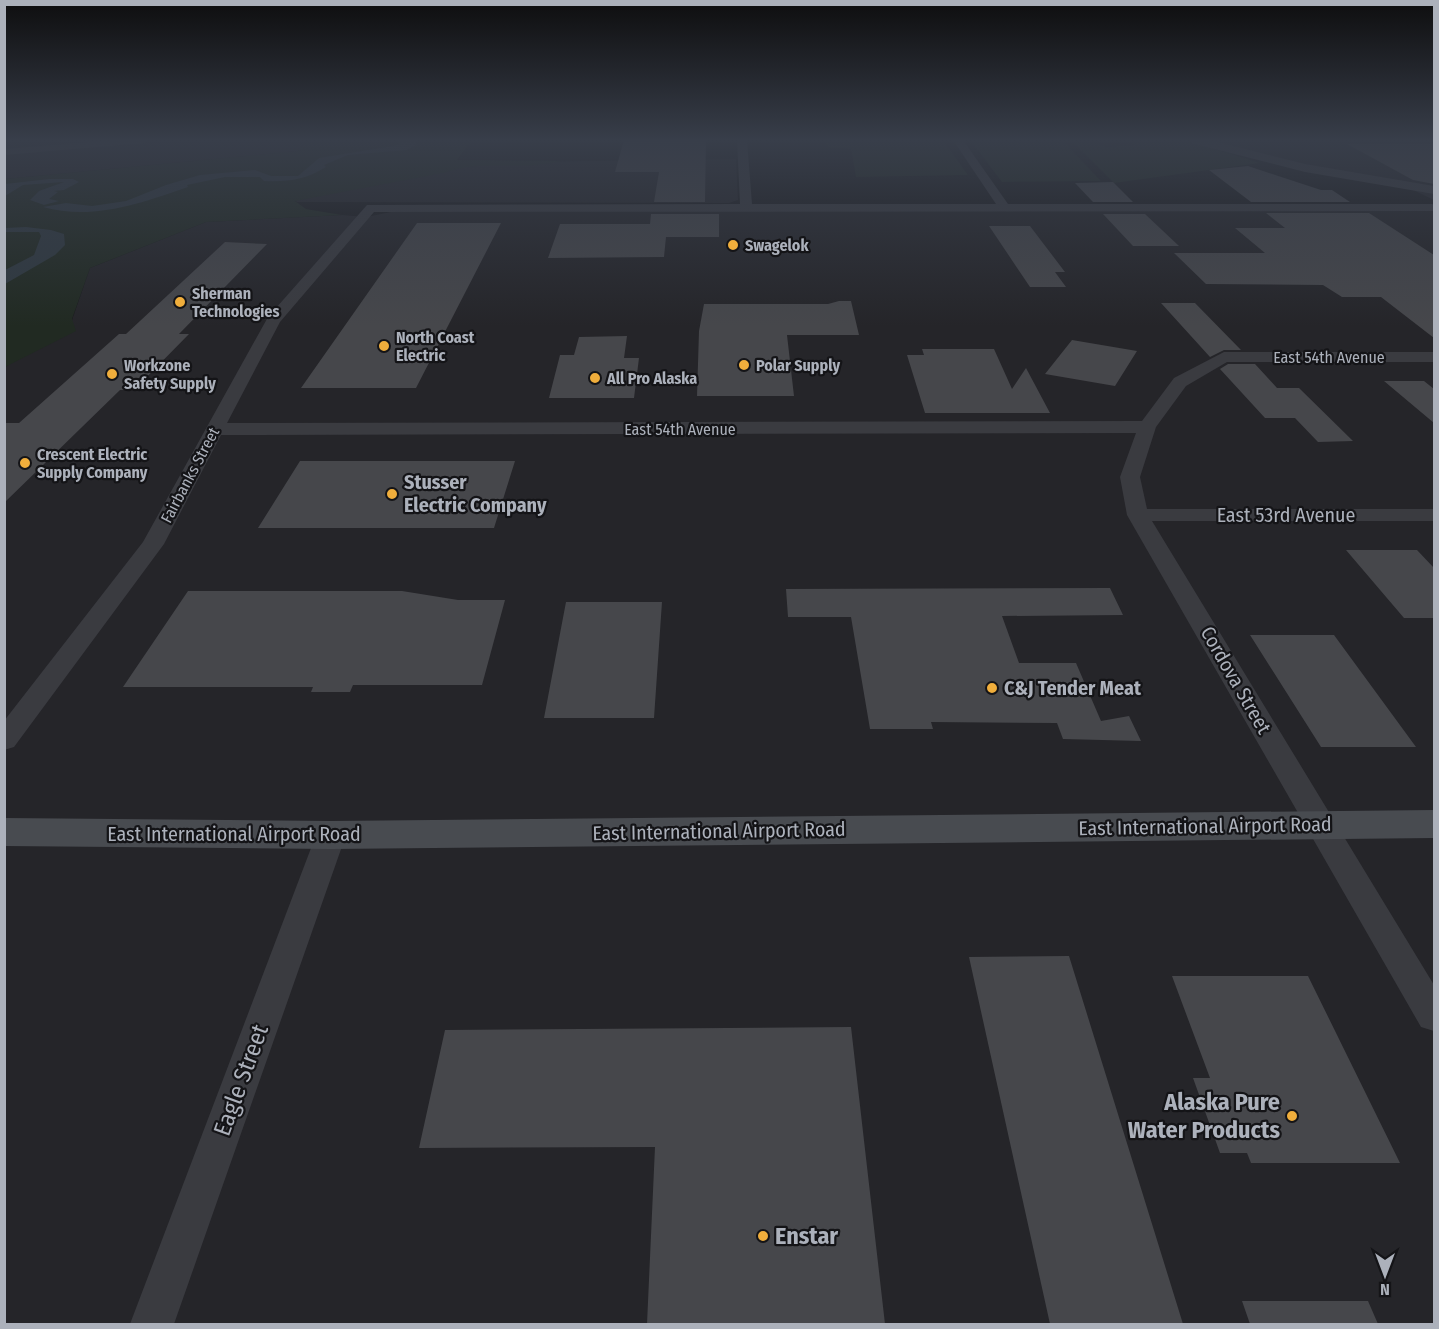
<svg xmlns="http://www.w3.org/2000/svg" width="1439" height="1329" font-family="'Fira Sans Condensed',sans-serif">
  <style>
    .built { fill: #252529 }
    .green { fill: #212a22 }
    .water { fill: #2f3940 }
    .building { fill: #46474b }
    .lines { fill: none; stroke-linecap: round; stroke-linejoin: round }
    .minor { fill: #3a3b40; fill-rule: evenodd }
    .tertiary { fill: #3a3b40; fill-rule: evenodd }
    .secondary { fill: #484b50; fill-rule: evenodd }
    .poi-dot { fill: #f0ae3c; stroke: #141417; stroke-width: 2 }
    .labels { text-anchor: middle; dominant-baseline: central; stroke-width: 4.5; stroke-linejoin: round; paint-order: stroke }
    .far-poi-label { font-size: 16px; font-weight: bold; fill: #acb1bb; stroke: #141417; text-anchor: start }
    .far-street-label { font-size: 16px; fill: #acb1bb; stroke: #141417 }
    .poi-label { font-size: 20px; font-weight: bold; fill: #acb1bb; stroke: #141417; text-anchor: start }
    .street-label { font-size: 20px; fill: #acb1bb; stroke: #141417 }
    .near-street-label { font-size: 24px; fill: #acb1bb; stroke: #141417 }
    .near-poi-label { font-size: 24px; font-weight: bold; fill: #acb1bb; stroke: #141417; text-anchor: end }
  </style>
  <rect width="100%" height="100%" fill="#19191b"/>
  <path class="built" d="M5,140H307L298,151L5,179Z
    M1208,140H1434V200L1392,180L1308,166Z
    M736,159L738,200L729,203L297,202L293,199L455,163Z
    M396,211H1434V1324H5V367L72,320L90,268L206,222L342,215L366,217Z"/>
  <path class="green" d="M307,140H471L457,160L561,161C522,171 481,159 443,173L295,201L306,209L342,215L206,222L90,268L72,319L76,331L5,367V179L298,151Z
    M824,140H943L968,175L856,177L851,149L829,147Z
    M970,140H1062L1101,181L1002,182Z
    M1071,140L1113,141L1094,142L1107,147L1136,145L1123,140H1186L1260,163L1114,183Z"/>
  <path class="water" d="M396,140H416V145L407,150L348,155L324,165L326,167C305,180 288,182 264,181L260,177H225L187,185L188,187C142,203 92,221 43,207L66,203L92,206L126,201L166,185L200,175L255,170L271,176H298L319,158L393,146L400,144Z
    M49,179H73L79,182L64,190L54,191L58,192L49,199L59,201L44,205L30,200L39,191L64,182L23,185L5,196V184Z
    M26,227L51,230L64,234L65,245L55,255L5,284V270L34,255L41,236L39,232H5V228Z"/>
  <path class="building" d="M624,140H706L705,202H654L659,172H615Z
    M1347,144H1434V184L1413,180Z
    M1248,166L1321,190H1332L1350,202H1251L1209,170Z
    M1113,182L1133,202H1093L1075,183Z
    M1266,213H1369L1434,255V338L1381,297H1342L1323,285L1206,284L1174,253H1265L1235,228H1285Z
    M651,214H719V237H666L664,257L548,258L560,224H650Z
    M1103,214H1145L1179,246H1133Z
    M417,223H501L416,388H301Z
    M989,226H1030L1065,272H1055L1066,287H1030Z
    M225,242L267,244L179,334H189L134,390H120L4,503V423H19L119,334H126Z
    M839,301H851L859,335H787L794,396H697L699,331L704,304H828Z
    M1161,303H1195L1241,350H1224L1210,357Z
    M627,336L624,358H639L634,398H549L560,355H574L579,337Z
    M1072,340L1137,351L1115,386L1045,374Z
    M922,349H994L1012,389L1026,368L1050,413H925L907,355H924Z
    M1228,364H1255L1277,388H1299L1353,441L1318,442L1295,418H1265L1220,369Z
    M1384,381H1424L1434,389V423Z
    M300,461H515L494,528H258Z
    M1346,550H1417L1434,568V618H1404Z
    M1110,588L1123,615L1002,616L1019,663H1076L1101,721L1129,716L1141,741L1063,739L1057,723L931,722L933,729H870L851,617H788L786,589Z
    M188,591H402L458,600H505L482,685H353L350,692H311L313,687H123Z
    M566,602H662L654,718H544Z
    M1250,635H1334L1416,747H1321Z
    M1069,956L1183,1324H1050L969,957Z
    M1172,976H1308L1400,1163H1251L1247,1153H1220L1193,1078H1210Z
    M851,1027L885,1324H647L655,1147L419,1148L445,1030Z
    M1242,1301H1368L1378,1324H1250Z"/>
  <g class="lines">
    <path class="minor" d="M114,140H149L144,143L4,155V149Z
      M737,140H747L752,204H996L953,140H963L1008,204H1432L1434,205V211L374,212L280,322L227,423L1142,421L1174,378L1224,352H1434V362H1227L1186,386L1156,427L1140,477L1147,509H1434V521H1152L1434,985V1031L1421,1027L1127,515L1120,477L1136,433L221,435L164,544L14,747L4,750V721L143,542L268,317L367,205L740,204Z
      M331,824L342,827L346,835L174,1324H130L316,835L320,827Z"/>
    <path class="tertiary" d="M1190,140H1210L1305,164L1434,186V194L1305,172L1191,143Z"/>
    <path class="secondary" d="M1434,810V838L331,849L4,846V818L331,821Z"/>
  </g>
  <linearGradient id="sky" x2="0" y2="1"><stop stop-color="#0e0e0f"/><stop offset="0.43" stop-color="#383e4a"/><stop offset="1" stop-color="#383e4a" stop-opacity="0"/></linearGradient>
  <rect width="1439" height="326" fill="url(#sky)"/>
  <g class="poi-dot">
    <circle cx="733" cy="245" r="6"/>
    <circle cx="180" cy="302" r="6"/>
    <circle cx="384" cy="346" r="6"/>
    <circle cx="744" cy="365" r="6"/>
    <circle cx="112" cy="374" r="6"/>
    <circle cx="595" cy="378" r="6"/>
    <circle cx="25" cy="463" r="6"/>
    <circle cx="392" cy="494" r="6"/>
    <circle cx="992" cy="688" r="6"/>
    <circle cx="1292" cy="1116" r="6"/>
    <circle cx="763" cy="1236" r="6"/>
  </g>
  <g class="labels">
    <g class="far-poi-label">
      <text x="745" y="245">Swagelok</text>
      <text x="192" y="293">Sherman<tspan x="192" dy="18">Technologies</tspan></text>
      <text x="396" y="337">North Coast<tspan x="396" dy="18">Electric</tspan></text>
      <text x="124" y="365">Workzone<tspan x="124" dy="18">Safety Supply</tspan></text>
      <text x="756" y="365">Polar Supply</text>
      <text x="607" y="378">All Pro Alaska</text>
      <text x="37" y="454">Crescent Electric<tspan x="37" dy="18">Supply Company</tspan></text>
    </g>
    <g class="far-street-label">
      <text x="1329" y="357">East 54th Avenue</text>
      <text x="680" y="429">East 54th Avenue</text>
      <text transform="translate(190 475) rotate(-62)">Fairbanks Street</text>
    </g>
    <g class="poi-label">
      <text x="404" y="482">Stusser<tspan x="404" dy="23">Electric Company</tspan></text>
      <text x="1004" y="688">C&amp;J Tender Meat</text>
    </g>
    <g class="street-label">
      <text x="1286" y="515">East 53rd Avenue</text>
      <text transform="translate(1236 680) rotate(60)">Cordova Street</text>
      <text transform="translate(1205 826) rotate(-1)">East International Airport Road</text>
      <text transform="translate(719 831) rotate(-1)">East International Airport Road</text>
      <text x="234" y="834">East International Airport Road</text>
    </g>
    <g class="near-street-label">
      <text transform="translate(241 1080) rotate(-70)">Eagle Street</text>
    </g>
    <g class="near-poi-label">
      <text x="1280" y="1102">Alaska Pure<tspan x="1280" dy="28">Water Products</tspan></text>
      <text x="775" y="1236" text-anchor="start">Enstar</text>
    </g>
  </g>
  <rect width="1439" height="1329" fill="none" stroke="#acb1bb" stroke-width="12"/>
  <g transform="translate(1385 1275) rotate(180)" stroke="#141417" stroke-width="4.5" paint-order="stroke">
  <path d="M0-4.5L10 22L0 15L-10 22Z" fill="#acb1bb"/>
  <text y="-9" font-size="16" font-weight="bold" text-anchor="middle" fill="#acb1bb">N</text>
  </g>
</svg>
